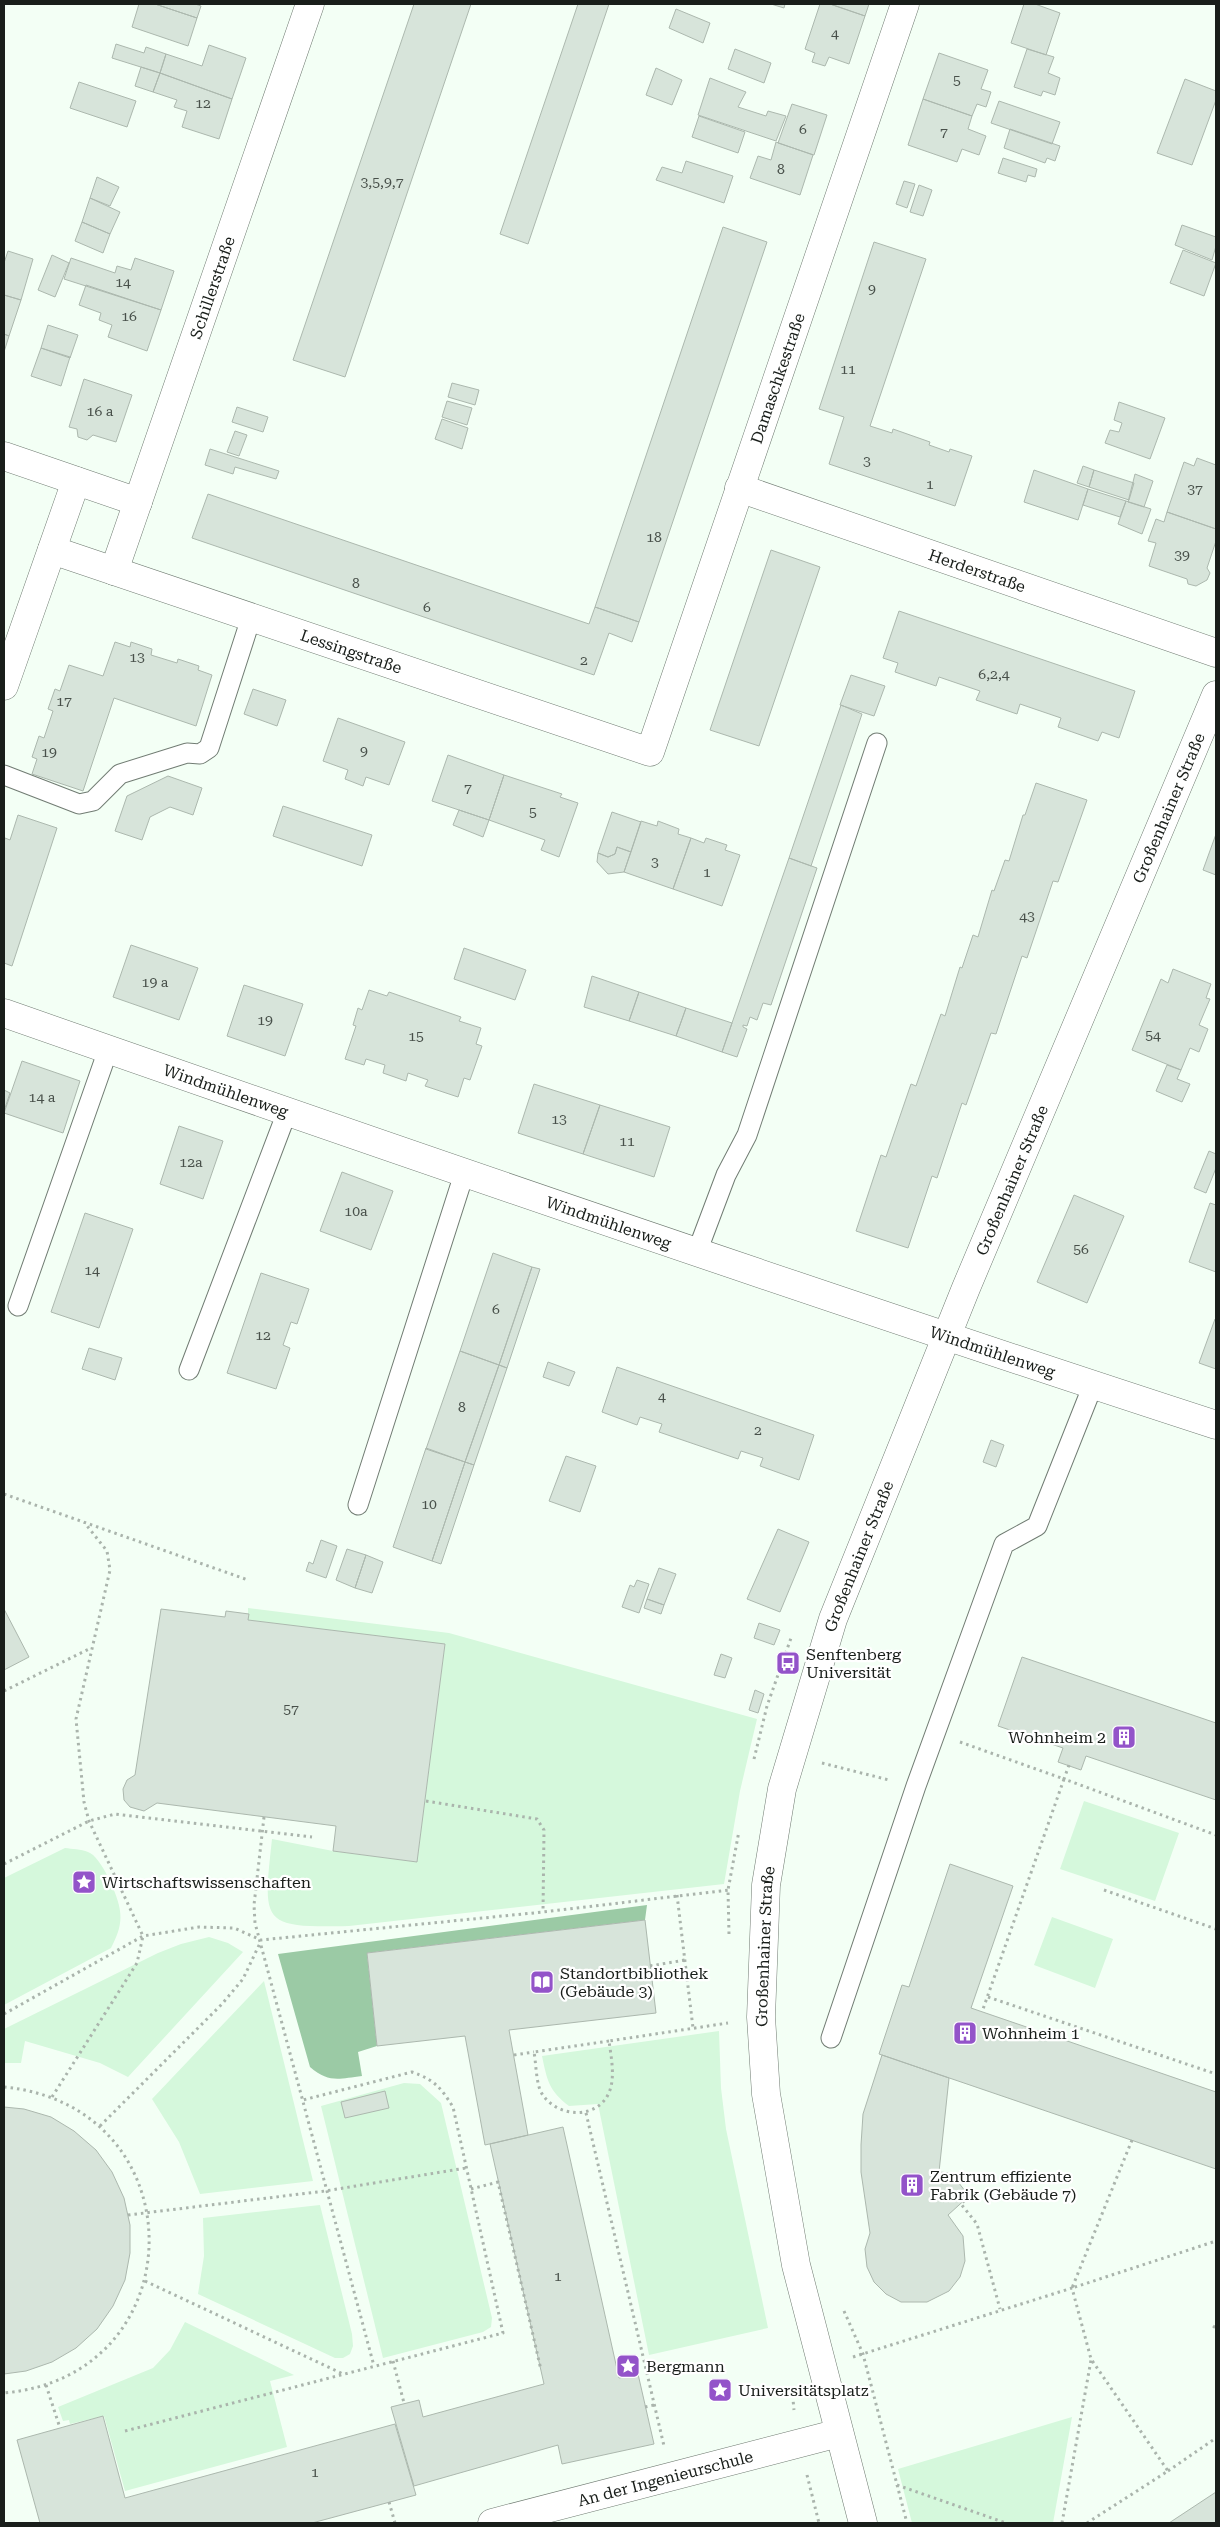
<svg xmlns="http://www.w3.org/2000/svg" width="1220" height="2527" font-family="'Roboto Serif',serif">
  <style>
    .green { fill: #d5f8dc }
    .forest { fill: #9bcaa5 }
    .building { fill: #d7e4da; stroke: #acb8ae }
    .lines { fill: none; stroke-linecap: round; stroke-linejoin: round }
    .service-casing { stroke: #717c73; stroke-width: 21 }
    .minor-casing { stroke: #717c73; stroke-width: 29 }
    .secondary-casing { stroke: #717c73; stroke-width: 29 }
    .path { stroke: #aab4ac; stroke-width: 3; stroke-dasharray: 2.5 4; stroke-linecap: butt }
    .service { stroke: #fff; stroke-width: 19 }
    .minor { stroke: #fff; stroke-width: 28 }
    .secondary { stroke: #fff; stroke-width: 28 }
    .labels { text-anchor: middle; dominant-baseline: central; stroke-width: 4.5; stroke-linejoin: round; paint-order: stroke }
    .number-label { font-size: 14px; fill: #48504a }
    .street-label { font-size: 16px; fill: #191e1a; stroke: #fff }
    .poi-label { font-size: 16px; fill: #191e1a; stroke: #fff; text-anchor: start }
  </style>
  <rect width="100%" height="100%" fill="#f3fff5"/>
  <path class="green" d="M248,1608L449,1633L757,1719L740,1791L724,1884L349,1926C260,1928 263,1923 272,1839L333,1851L417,1862L445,1645L248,1620Z
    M1084,1801L1179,1833L1155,1901L1060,1869Z
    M65,1848C72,1849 81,1849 88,1852C101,1856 119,1897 120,1911C122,1925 117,1936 111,1948L4,2005V1878Z
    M1052,1917L1113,1939L1095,1988L1034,1965Z
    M209,1937L228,1943L243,1952L128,2077L100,2063L25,2041L21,2063H4V2029L158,1953L181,1944Z
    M264,1981L313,2181L200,2194L179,2142L152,2099Z
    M719,2031L721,2088L726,2129L768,2328L649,2355L598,2104L569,2106C549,2091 547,2080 542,2056Z
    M404,2083L420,2084L441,2103L492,2318L491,2327L483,2332L383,2358L321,2106Z
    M320,2205L352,2334L353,2346L350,2354L343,2358H335L198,2294L204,2256L203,2218Z
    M185,2322L294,2375L270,2381L287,2447L125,2491L104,2416L70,2424L69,2420L63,2421L58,2407L153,2368L170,2350Z
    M1072,2417L1053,2523H912L898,2469Z"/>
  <path class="forest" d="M647,1905L645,1920L367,1953L377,2046L358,2052L362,2076C338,2079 329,2083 310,2067L278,1954Z"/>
  <path class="building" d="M139,4H155L197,18L188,46L132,27Z
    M155,4H195L201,6L197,18Z
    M414,4H471L345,377L293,360Z
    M578,4H609L528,244L500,234Z
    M771,4H785L784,8Z
    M820,4H830L865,16L849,64L829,57L825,66L812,62L815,53L805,49Z
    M830,4H869L865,16Z
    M1024,4H1035L1060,13L1046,55L1011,43Z
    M676,9L710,23L703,43L669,28Z
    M116,44L144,53L146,47L166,54L160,73L112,58Z
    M209,45L246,58L232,99L160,73L166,54L202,66Z
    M735,49L771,63L764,83L728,69Z
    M1027,49L1054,57L1048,73L1060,78L1055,95L1043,91L1041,96L1014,87Z
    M939,53L988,70L981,89L991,92L986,107L977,104L972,116L923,99Z
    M141,67L160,73L153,92L135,86Z
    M656,68L682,80L672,105L646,95Z
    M160,73L232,99L219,139L182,127L187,111L174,107L177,100L153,92Z
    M710,78L746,92L738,107L766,116L768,111L786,116L776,141L698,115Z
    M1185,79L1216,91V100L1192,165L1157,153Z
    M79,82L136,101L127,127L70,108Z
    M923,99L972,116L968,129L986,136L979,155L962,149L957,162L908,145Z
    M999,101L1060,122L1052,144L991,123Z
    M792,104L827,115L814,155L778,143Z
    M699,116L745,132L738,153L692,137Z
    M1010,129L1060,146L1055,161L1047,158L1045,163L1004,148Z
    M776,142L813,155L800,195L750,178L758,156L771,160Z
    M1003,158L1037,169L1035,177L1028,175L1026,182L998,173Z
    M686,161L733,176L724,203L656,180L662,167L682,173Z
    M97,177L119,187L110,206L90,198Z
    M904,181L915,184L907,208L896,204Z
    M919,185L932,190L923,216L910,212Z
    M90,198L120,212L110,234L82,222Z
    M82,222L110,234L103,253L75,241Z
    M1182,225L1216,237V246L1212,260L1175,245Z
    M723,227L767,242L639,622L595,607Z
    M874,242L926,259L870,426L892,433L893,429L930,442L929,445L949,452L950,449L972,456L955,506L829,464L844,417L819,409Z
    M1183,250L1216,263L1204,296L1170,283Z
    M8,251L33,259L21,300L4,295V263Z
    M52,255L69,263L55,297L38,290Z
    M71,258L115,273L117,266L131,270L135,258L174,271L161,310L64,279Z
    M86,285L161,310L147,351L108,337L112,325L99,320L101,313L79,305Z
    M4,295L21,300L9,336L4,334Z
    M48,325L78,335L70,358L41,348Z
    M4,334L9,336L4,352Z
    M41,348L70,357L61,386L31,376Z
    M84,379L132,395L116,442L93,435L87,440L78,437L77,429L69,427Z
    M452,383L479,390L475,405L448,397Z
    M447,401L472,408L467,425L442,417Z
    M1119,402L1165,418L1150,459L1105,443L1110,430L1119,432L1122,423L1114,420Z
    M237,407L268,417L263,432L232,422Z
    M442,419L468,428L462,449L435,439Z
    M235,431L247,435L239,456L227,452Z
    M210,449L279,471L276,479L235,467L233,474L205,465Z
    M1197,458L1216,465V529L1167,512L1184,462L1194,466Z
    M1083,466L1094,470L1089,487L1077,483Z
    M1034,470L1088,489L1078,520L1024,502Z
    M1094,470L1134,483L1129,500L1089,487Z
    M1135,474L1153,481L1144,507L1128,502Z
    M1088,489L1126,501L1120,517L1083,505Z
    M208,494L589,624L595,607L639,622L632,642L609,633L594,675L192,538Z
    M1126,501L1151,509L1142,534L1118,524Z
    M1167,512L1216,529V541L1207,568L1210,573L1207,580L1196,586L1188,584L1187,579L1149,566L1156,543L1148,541L1156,519L1164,522Z
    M771,550L820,567L759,746L710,730Z
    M899,611L1135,691L1119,738L1102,732L1098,741L1058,727L1061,718L1020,704L1017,714L976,700L980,691L939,677L936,686L895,672L898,663L883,658Z
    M115,642L130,647L131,642L152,649L151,655L177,663L178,659L199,666L198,670L212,675L196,726L114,698L83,791L32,774L37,759L32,757L39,736L44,738L53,711L48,709L55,689L60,691L69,665L103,676Z
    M851,675L885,686L874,716L840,705Z
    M253,689L286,700L277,726L244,714Z
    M841,705L862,714L811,866L789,858Z
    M338,718L405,742L389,785L366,777L363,786L345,779L348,770L323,761Z
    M448,755L504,775L489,820L432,801Z
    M504,775L562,794L560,797L578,803L559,857L541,850L545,840L489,820Z
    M168,776L202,788L193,815L170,807L150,817L142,840L115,831L127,796Z
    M1036,783L1087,800L1058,882L1053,881L1027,958L1022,956L996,1034L991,1033L966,1105L962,1103L937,1178L932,1176L908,1248L856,1231L881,1155L886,1157L911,1084L916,1086L941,1014L945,1016L960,967L962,968L973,935L978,937L992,890L994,891L1005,860L1009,861L1023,815H1025Z
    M283,806L372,835L362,866L273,836Z
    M459,810L489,820L483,837L453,825Z
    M612,812L641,822L631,852L617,847L615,854L608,857L598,853Z
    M18,815L57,828L12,966L4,963V843L5,838L10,840Z
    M641,821L657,826L658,821L679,829L678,834L691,838L673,889L624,872Z
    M1216,834V875L1203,870Z
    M691,838L704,843L706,838L727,845L725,850L740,855L722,906L673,889Z
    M617,847L631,852L624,872L608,874L597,862L598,853L608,857L615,854Z
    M789,858L817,868L771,1005L763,1003L757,1020L750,1017L747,1026L743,1025V1027L747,1029L737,1057L722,1052Z
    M131,945L198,968L179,1020L113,997Z
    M464,948L526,970L515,1000L454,979Z
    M1173,969L1211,984L1206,998L1210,999L1199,1025L1208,1029L1199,1052L1190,1048L1181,1070L1132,1050L1161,979L1168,983Z
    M592,976L639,992L629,1021L584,1007Z
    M244,985L303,1004L285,1056L227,1036Z
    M369,990L387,996L389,992L461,1017L459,1021L481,1028L476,1044L482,1046L470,1080L464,1078L458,1097L425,1086L428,1080L408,1073L406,1081L383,1073L385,1065L366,1059L364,1065L345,1059L356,1026L353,1025L358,1008L362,1010Z
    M639,992L686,1008L676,1036L629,1021Z
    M686,1008L732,1023L722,1052L676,1036Z
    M22,1061L80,1081L63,1133L4,1113Z
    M1167,1065L1181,1070L1177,1079L1190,1084L1182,1102L1156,1091Z
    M534,1084L600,1105L583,1154L518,1133Z
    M4,1090L10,1093L4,1111Z
    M600,1105L670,1127L654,1177L583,1154Z
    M179,1126L223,1141L203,1199L160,1184Z
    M1209,1151L1216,1154V1168L1206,1193L1194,1188Z
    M342,1172L393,1191L371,1250L320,1231Z
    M1074,1195L1124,1216L1087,1303L1037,1282Z
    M1210,1203L1216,1205V1272L1189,1262Z
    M85,1213L133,1229L99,1328L51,1312Z
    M493,1253L532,1267L499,1365L460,1351Z
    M532,1267L540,1269L507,1368L499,1365Z
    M261,1273L309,1289L297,1324L291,1322L283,1345L290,1348L276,1389L227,1373Z
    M1215,1319H1216V1369L1199,1363Z
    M89,1348L122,1358L115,1380L82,1369Z
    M460,1351L499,1365L465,1462L426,1449Z
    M548,1362L575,1372L569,1386L543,1377Z
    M499,1365L507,1368L474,1465L465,1462Z
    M617,1367L814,1435L799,1480L760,1466L763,1458L741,1451L738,1459L659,1432L662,1424L640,1417L637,1425L602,1412Z
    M991,1440L1004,1445L996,1467L983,1462Z
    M426,1448L465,1462L432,1561L393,1547Z
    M566,1456L596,1466L580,1512L549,1501Z
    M465,1462L474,1465L441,1564L432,1561Z
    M778,1529L809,1542L780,1612L747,1599Z
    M321,1540L337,1546L326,1578L306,1571L309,1562L313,1564Z
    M347,1549L366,1555L355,1588L336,1580Z
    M366,1555L383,1562L372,1593L355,1588Z
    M659,1568L676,1574L664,1605L647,1599Z
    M637,1580L649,1584L639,1613L622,1607L630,1585L634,1587Z
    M647,1599L664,1605L661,1614L644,1608Z
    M4,1609L29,1657L4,1670Z
    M161,1609L225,1617L226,1611L249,1614L248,1620L445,1644L417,1862L333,1851L336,1826L157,1803L144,1811L130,1807L124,1800L123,1789L127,1780L135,1775Z
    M759,1623L780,1630L774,1645L754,1638Z
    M721,1654L732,1658L725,1678L714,1675Z
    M1022,1657L1216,1723V1800L1086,1756L1081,1770L1058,1762L1063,1748L998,1726Z
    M755,1690L764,1694L758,1713L749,1710Z
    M950,1864L1013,1886L971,2008L1216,2092V2169L879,2054L902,1985L909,1987Z
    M645,1920L656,2013L509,2030L528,2135L485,2145L465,2036L377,2046L367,1953Z
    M882,2055L949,2078L939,2172L951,2173L969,2196L948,2215L963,2236L965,2261L960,2277L949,2291L927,2302H901L886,2294L874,2282L867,2267L865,2249L870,2233L861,2172V2145L863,2114Z
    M385,2091L389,2108L345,2118L341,2102Z
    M4,2107L24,2109L51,2117L74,2131L96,2150L112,2172L124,2198L130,2225V2253L125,2280L113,2306L97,2329L76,2348L52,2362L26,2371L4,2374Z
    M563,2127L619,2378L638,2374L654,2444L562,2464L558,2445L414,2486L391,2407L419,2400L423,2417L544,2384L490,2144Z
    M103,2416L125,2498L395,2424L416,2495L312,2523H40L17,2440Z
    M1216,2492V2523H1169Z"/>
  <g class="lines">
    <g class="service-casing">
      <path id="service" d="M4,775L79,804L93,801L120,774L187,753L200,754L209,748L251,618
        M697,1252L726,1175L747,1135L877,743
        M18,1306L108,1050
        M189,1370L287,1112
        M358,1505L464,1174
        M831,2038L916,1786L1004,1544L1037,1526L1093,1385"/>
    </g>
    <g class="minor-casing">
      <g id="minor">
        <path d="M4,456L138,502"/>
        <path id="s1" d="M739,488L1216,653"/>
        <path id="s2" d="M52,550L650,752L905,4"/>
        <path id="s3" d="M114,571L310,4"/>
        <path d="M4,686L76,481"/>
        <path id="s4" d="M4,1013C407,1154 810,1293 1216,1425"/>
        <path id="s5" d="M492,2523L839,2433"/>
      </g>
    </g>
    <g class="secondary-casing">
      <g id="secondary">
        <path id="s6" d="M863,2523L796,2265L766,2094L761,2017L766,1885L782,1789L833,1619L966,1288L1216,695"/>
      </g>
    </g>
    <path class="path" d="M4,1494L248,1580
      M4,1691L91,1648
      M960,1742L1064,1779L982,2012
      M754,1759L767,1706L791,1638
      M822,1763L889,1780
      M1069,1765L1064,1779L1216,1835
      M426,1801L537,1819L544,1830L543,1912
      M264,1817L254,1905L255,1923L374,2366
      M4,1864L89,1821L115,1814L312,1837
      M1104,1890L1216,1929
      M677,1895L693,2028
      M729,1934L728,1890L739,1831
      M650,1966L685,1960
      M988,1997L1216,2074
      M4,2014L143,1936L199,1927L234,1928L261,1940L543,1912L729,1890
      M609,2041L534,2052C536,2063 536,2079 540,2090C553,2118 599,2122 610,2090C615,2075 611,2056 609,2041L728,2023
      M514,2055L534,2052
      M4,2087C198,2106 197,2376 4,2393
      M52,2097L137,1963L143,1936L89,1821L84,1802L76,1719L110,1570L107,1551L84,1522
      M586,2113L664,2446
      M100,2126L222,2004L243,1979L261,1941
      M1132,2140L1072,2288L1216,2241
      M471,2189L498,2182L541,2370
      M969,2196L961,2204L977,2224L1000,2309
      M128,2215L325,2191L466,2168
      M145,2281L343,2374
      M844,2311L863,2354L907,2523
      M1213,2326L1216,2328
      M853,2357L1072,2288L1091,2359L1168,2471L1087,2523
      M393,2361L404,2403
      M46,2385L60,2428
      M792,2389L794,2410
      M645,2407L654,2405
      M125,2431L503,2333L453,2107C441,2088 435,2080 412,2072L303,2100
      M1168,2471L1216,2438
      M807,2475L819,2523
      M897,2485L1006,2523
      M389,2502L395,2523
      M1062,2523L1091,2360"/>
    <use href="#service" class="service"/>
    <use href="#minor" class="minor"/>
    <use href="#secondary" class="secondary"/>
  </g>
  <defs>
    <g id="bus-square" transform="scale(1.25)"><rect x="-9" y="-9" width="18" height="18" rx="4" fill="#9353c9" stroke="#fff"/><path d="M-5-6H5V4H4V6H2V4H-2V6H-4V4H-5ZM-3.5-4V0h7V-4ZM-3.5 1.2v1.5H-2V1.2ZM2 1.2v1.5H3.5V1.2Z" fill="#fff"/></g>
    <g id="building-square" transform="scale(1.25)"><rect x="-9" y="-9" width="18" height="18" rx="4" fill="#9353c9" stroke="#fff"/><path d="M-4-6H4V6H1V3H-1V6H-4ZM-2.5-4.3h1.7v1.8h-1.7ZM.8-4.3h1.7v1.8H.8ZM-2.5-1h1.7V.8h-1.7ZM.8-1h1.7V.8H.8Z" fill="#fff"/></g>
    <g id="sight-square" transform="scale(1.25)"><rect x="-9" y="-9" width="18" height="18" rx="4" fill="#9353c9" stroke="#fff"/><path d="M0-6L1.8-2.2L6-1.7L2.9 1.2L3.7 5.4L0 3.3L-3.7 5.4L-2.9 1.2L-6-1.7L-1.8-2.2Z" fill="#fff"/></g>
    <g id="library-square" transform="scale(1.25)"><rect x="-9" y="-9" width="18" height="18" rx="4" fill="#9353c9" stroke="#fff"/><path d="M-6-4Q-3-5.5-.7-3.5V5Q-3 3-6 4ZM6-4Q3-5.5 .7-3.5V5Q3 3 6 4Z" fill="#fff"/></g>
  </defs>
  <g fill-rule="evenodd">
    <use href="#bus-square" x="788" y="1663"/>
    <use href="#building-square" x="1124" y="1737"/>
    <use href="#sight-square" x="84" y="1882"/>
    <use href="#library-square" x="542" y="1982"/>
    <use href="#building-square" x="965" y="2033"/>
    <use href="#building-square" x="912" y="2185"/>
    <use href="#sight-square" x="628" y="2366"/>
    <use href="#sight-square" x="720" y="2390"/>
  </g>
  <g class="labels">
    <g class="number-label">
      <text x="835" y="33">4</text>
      <text x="957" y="80">5</text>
      <text x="203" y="103">12</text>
      <text x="803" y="129">6</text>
      <text x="944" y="132">7</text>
      <text x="781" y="169">8</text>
      <text x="382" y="182">3,5,9,7</text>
      <text x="123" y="282">14</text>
      <text x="872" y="289">9</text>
      <text x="129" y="316">16</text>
      <text x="848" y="369">11</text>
      <text x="100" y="411">16 a</text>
      <text x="867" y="461">3</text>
      <text x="930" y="484">1</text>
      <text x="1195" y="489">37</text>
      <text x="654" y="537">18</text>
      <text x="1182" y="555">39</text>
      <text x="356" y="583">8</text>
      <text x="427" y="607">6</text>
      <text x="137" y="657">13</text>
      <text x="584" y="660">2</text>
      <text x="994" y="674">6,2,4</text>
      <text x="64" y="701">17</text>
      <text x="364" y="751">9</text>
      <text x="49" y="752">19</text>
      <text x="468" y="788">7</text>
      <text x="533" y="812">5</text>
      <text x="655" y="862">3</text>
      <text x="707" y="872">1</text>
      <text x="1027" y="916">43</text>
      <text x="155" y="982">19 a</text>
      <text x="265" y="1020">19</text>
      <text x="1153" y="1035">54</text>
      <text x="416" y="1036">15</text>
      <text x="42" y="1097">14 a</text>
      <text x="559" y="1119">13</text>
      <text x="627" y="1141">11</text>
      <text x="191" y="1162">12a</text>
      <text x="356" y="1211">10a</text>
      <text x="1081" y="1249">56</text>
      <text x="92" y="1270">14</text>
      <text x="496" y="1309">6</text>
      <text x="263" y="1335">12</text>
      <text x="662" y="1396">4</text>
      <text x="462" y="1407">8</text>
      <text x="758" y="1430">2</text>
      <text x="429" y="1504">10</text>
      <text x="291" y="1709">57</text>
      <text x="558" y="2276">1</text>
      <text x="315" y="2472">1</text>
    </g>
    <g class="street-label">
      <text stroke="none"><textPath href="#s3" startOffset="300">Schillerstraße</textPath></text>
      <text stroke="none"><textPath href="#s2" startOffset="1026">Damaschkestraße</textPath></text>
      <text stroke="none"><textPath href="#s1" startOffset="252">Herderstraße</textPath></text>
      <text stroke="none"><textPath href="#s2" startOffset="316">Lessingstraße</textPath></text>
      <text stroke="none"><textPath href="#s6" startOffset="1802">Großenhainer Straße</textPath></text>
      <text stroke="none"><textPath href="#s4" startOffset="235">Windmühlenweg</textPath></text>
      <text stroke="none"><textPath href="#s6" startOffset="1398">Großenhainer Straße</textPath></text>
      <text stroke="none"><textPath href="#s4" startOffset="640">Windmühlenweg</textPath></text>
      <text stroke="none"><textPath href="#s4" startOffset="1045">Windmühlenweg</textPath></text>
      <text stroke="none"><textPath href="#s6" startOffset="992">Großenhainer Straße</textPath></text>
      <text stroke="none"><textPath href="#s6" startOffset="588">Großenhainer Straße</textPath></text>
      <text stroke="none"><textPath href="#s5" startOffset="179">An der Ingenieurschule</textPath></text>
    </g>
    <g class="poi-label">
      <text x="806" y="1654">Senftenberg<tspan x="806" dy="18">Universität</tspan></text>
      <text x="1106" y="1737" text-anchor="end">Wohnheim 2</text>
      <text x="102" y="1882">Wirtschaftswissenschaften</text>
      <text x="560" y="1973">Standortbibliothek<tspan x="560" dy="18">(Gebäude 3)</tspan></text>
      <text x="982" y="2033">Wohnheim 1</text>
      <text x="930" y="2176">Zentrum effiziente<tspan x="930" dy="18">Fabrik (Gebäude 7)</tspan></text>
      <text x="646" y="2366">Bergmann</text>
      <text x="738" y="2390">Universitätsplatz</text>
    </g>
  </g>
  <rect width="1220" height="2527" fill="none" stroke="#191e1a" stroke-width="10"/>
</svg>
